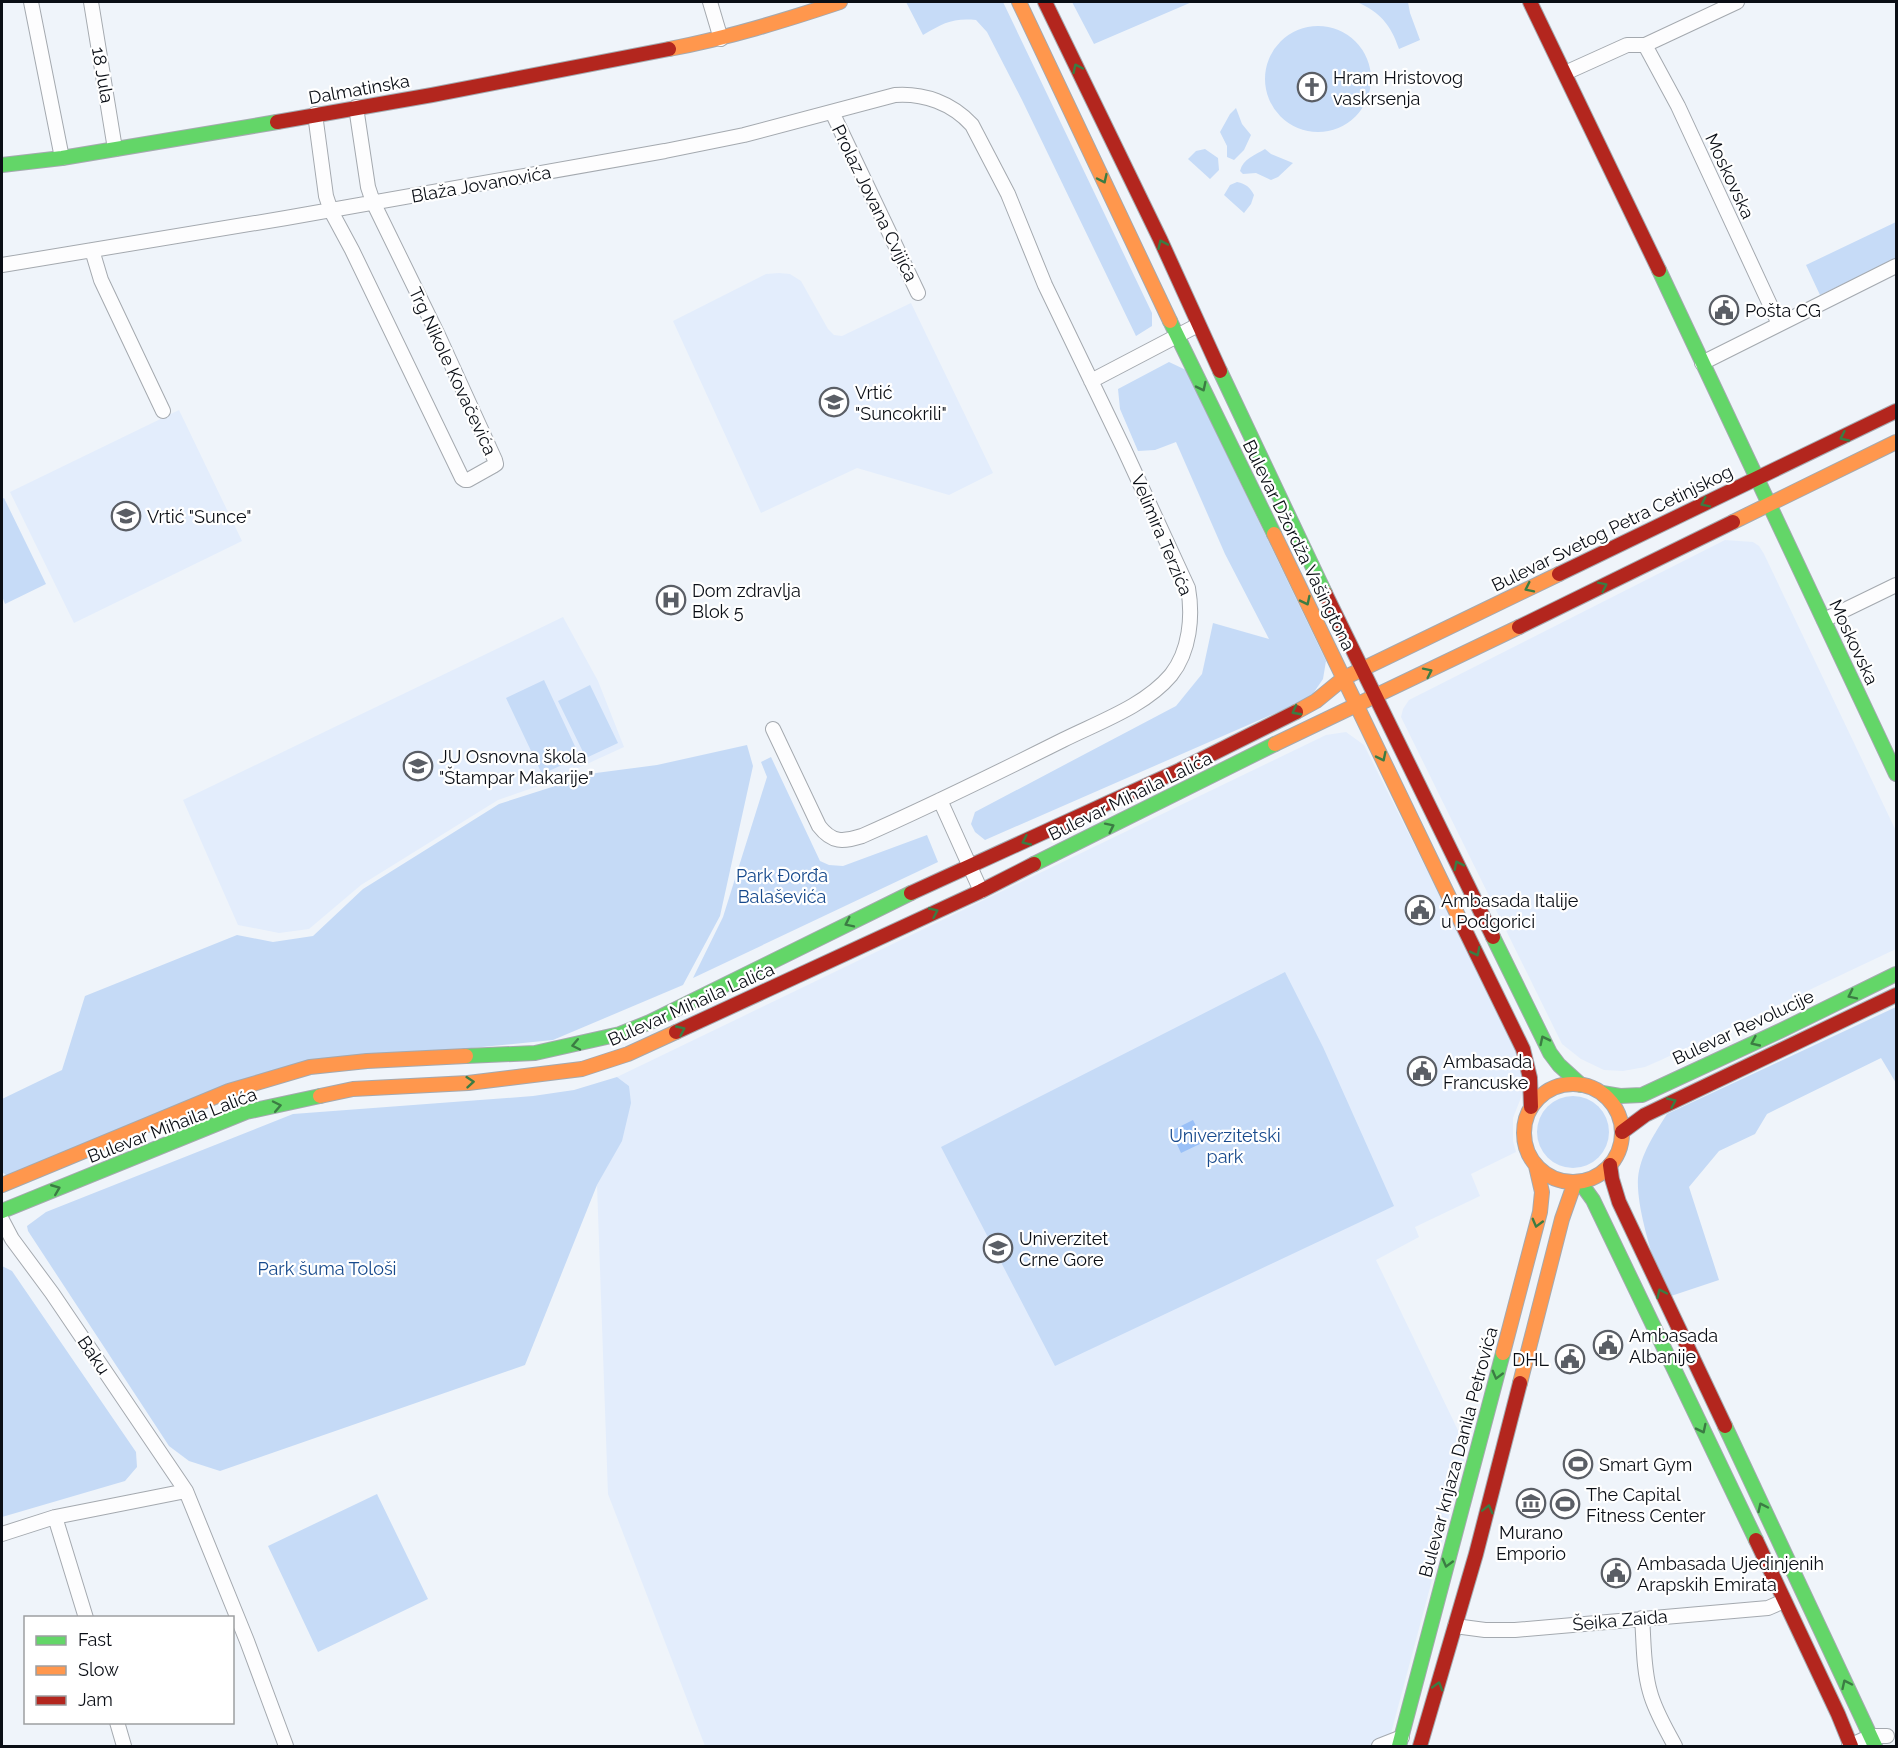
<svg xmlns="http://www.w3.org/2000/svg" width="1898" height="1748" font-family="Raleway,sans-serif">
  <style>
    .built { fill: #e3edfc }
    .green { fill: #c6dbf7 }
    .forest { fill: #c5daf6 }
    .water { fill: #99c0f7 }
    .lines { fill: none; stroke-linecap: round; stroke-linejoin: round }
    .street-casing { stroke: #a4a9af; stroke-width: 16 }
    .fast-casing { stroke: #a4a9af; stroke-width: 16 }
    .slow-casing { stroke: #a4a9af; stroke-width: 16 }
    .jam-casing { stroke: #a4a9af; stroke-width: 16 }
    .street { stroke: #fdfdfe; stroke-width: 14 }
    .fast { stroke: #63d668; stroke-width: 14 }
    .slow { stroke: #ff974d; stroke-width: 14 }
    .jam { stroke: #b3261e; stroke-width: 14 }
    .oneway { stroke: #3b7c43 }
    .labels { text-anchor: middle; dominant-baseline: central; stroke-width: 4.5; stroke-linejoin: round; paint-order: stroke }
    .street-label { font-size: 18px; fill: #0a0e15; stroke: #fff }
    .poi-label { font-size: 18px; fill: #0a0e15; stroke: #fff; text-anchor: start }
    .park-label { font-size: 18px; fill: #16498c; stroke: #fff }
  </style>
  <rect width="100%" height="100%" fill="#eff4fa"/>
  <path class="built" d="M779,273L790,274L801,281L828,329L834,335L842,336L911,303L993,473L949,495L857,468L761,513L673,321L766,274Z
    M179,410L242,541L74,623L10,492Z
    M1725,540L1753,542L1759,546L1764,554L1896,831V949L1661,1060L1645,1067L1623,1071L1604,1070L1581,1059L1562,1044L1401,717L1403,709L1409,700Z
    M563,617L598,681L624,747L541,785L498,800L361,885L309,929L279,933L238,925L183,800Z
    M1346,732L1364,745L1522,1059L1524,1090L1513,1118V1141L1516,1152L1471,1174L1480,1196L1415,1227L1419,1237L1376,1260L1467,1449L1390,1737L1371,1746H705L608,1494L597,1185L621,1141L629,1086L617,1077L1326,735Z"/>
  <path class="green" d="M906,2H1003L1152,313V326L1136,336L1022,100L987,32L976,20C952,18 944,23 923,35Z
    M1072,2H1192L1094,44Z
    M1357,2H1408L1410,13L1420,40L1399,49C1391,25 1380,12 1357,2Z
    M1265 79a53 53 0 1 1 106 0a53 53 0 1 1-106 0Z
    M1236,108L1242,124L1251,135L1244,150L1234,160L1227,157V146L1220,132L1230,114Z
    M1205,149L1218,158L1219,170L1210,179L1188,159L1196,151Z
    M1265,149L1271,154L1293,163L1278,177L1271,180L1256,173L1243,174L1240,171C1243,159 1255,155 1265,149Z
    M1237,182C1246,184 1250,187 1254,195L1251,204L1244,213L1224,195L1230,185Z
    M1896,222V259L1820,295L1806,265Z
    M1169,362L1186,370L1326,661L1323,679L1310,698L985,840L975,832L971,824L975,812L1176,706L1202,674L1213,623L1269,639L1225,554L1176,442L1155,450L1138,451L1120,409L1118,389Z
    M4,498L46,584L5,604L2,596V499Z
    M544,680L580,757L542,774L506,698Z
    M590,685L618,743L586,758L558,701Z
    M771,757L820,861L829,865L843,866L927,835L938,862L693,978L723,917L767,777L761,762Z
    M1285,972L1323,1047L1394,1206L1055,1366L941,1147Z
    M1537 1132a36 36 0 1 1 72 0a36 36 0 1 1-72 0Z
    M377,1494L428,1599L318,1652L268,1546Z"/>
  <path class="forest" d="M747,745L753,766L720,916L683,985L553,1040L298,1065L10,1178L2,1172V1099L62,1070L85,996L237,935L273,942L313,936L363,889L499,804L596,773L657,765Z
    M1896,1007V1083L1881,1058L1767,1114L1755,1134L1719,1151L1689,1187L1719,1280L1665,1298C1656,1265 1636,1211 1638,1178C1640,1155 1655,1133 1667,1114Z
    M617,1077L629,1086L631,1103L622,1141L597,1185L525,1365L220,1471L189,1461L169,1446L28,1231L27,1226L46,1212L293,1114L533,1096L574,1090Z
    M2,1266L12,1271L136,1452L137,1467L125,1481L2,1517Z"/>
  <path class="water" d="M1193,1120L1204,1142L1181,1153L1171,1131Z"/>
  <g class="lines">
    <g class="street-casing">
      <path id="street" d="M31,2L62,158
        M91,2L115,149
        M710,2L721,39
        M1645,45L1737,2
        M1565,73L1627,45H1645L1678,106L1779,324
        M832,112L918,293
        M315,114L326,196L331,211L352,250L462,478L465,480H468L493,466L496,464L495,460L438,335L373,202L368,187L356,107
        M92,250L101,280L163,411
        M2,265L286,218L665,151L744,135L895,95C924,93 952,103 972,125L1008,194L1045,285L1124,449L1188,588C1193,616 1190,651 1171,675C1145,706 1099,722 1063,740C997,773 930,806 862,836C843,842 832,843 819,826L773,729
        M1702,363L1896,266
        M1091,381L1198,325
        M1824,620L1896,585
        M940,800L981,891
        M2,1220L12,1239L52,1293L186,1491L247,1641L286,1746
        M55,1517L86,1618
        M2,1534L55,1517L186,1491
        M1642,1618C1644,1642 1643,1668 1650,1692C1655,1711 1666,1729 1675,1746
        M1455,1626L1485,1630H1515L1768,1608L1784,1601
        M117,1722L124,1746
        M1379,1746L1402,1737
        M1849,1746L1871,1736H1887"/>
    </g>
    <g class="fast-casing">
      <path id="fast" d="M2,165L62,158L277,122
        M1659,270L1896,774
        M1170,321L1274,534
        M1220,371L1325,593
        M1034,864L1275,744
        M1493,937L1550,1053L1559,1065L1581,1085
        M466,1056L535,1053L620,1034L650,1022L911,893
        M1602,1093L1620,1096L1642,1095L1782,1030L1896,974
        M1580,1182L1593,1200L1756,1540
        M2,1211L246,1112L320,1096
        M1725,1426L1875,1746
        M1399,1746L1503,1353"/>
    </g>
    <g class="slow-casing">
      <path id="slow" d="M1019,2L1170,321
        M669,49C728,38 783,21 840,2
        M1733,522L1896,442
        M1274,534L1463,926
        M1296,712L1316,701L1344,678L1559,574
        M1275,744L1519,627
        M1524 1133a49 49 0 1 1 98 0a49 49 0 1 1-98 0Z
        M320,1096L353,1089L468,1083L582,1069L628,1054L676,1032
        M2,1185L229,1091L310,1067L367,1061L466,1056
        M1503,1353L1540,1212L1542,1192L1536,1166
        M1520,1383L1562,1219L1575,1182"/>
    </g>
    <g class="jam-casing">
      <path id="jam" d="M1045,2L1160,239L1220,371
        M1530,2L1659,270
        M277,122L432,95L669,49
        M1559,574L1896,411
        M1325,593L1493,937
        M1519,627L1733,522
        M911,893L1180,770L1296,712
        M1463,926L1523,1049L1530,1078L1531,1107
        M676,1032L981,891L1034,864
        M1622,1132L1645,1115L1896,995
        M1610,1165L1612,1179L1619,1202L1725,1426
        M1756,1540L1838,1714L1851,1746
        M1420,1746L1476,1554L1520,1383"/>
    </g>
    <use href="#street" class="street"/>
    <use href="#fast" class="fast"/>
    <use href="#slow" class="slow"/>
    <use href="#jam" class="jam"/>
  </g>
  <defs><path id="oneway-chevron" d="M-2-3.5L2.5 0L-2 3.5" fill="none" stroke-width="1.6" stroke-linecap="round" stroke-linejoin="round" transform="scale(1.5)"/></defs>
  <g class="oneway">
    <use href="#oneway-chevron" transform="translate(1077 68) rotate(-115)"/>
    <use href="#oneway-chevron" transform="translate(1103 179) rotate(65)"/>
    <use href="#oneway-chevron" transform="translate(1162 244) rotate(-114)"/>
    <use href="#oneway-chevron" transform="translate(1202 387) rotate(64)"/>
    <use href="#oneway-chevron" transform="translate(1844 437) rotate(155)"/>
    <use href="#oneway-chevron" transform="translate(1705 503) rotate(154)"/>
    <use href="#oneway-chevron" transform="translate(1603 586) rotate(-26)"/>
    <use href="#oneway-chevron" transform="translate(1529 588) rotate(154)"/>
    <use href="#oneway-chevron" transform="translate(1306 601) rotate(64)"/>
    <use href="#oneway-chevron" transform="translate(1428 672) rotate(-26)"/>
    <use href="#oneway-chevron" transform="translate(1296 711) rotate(152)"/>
    <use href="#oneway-chevron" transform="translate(1382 757) rotate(64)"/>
    <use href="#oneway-chevron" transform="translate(1110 827) rotate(-26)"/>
    <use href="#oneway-chevron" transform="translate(1026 841) rotate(155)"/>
    <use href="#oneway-chevron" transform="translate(1458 865) rotate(-116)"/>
    <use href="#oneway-chevron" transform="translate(934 912) rotate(-25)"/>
    <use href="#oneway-chevron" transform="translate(849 923) rotate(154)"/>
    <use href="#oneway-chevron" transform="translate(1476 952) rotate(64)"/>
    <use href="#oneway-chevron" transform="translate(1852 995) rotate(154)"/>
    <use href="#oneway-chevron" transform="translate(681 1030) rotate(-25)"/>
    <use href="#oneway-chevron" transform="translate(1544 1040) rotate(-116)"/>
    <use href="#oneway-chevron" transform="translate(1755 1042) rotate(155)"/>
    <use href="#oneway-chevron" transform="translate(576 1045) rotate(168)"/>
    <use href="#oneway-chevron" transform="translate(470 1082) rotate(-5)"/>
    <use href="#oneway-chevron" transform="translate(1672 1102) rotate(-25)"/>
    <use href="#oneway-chevron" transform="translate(277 1106) rotate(-12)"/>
    <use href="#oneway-chevron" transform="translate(56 1189) rotate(-22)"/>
    <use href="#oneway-chevron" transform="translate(1537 1223) rotate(105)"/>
    <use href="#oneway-chevron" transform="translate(1661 1293) rotate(-115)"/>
    <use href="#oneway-chevron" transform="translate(1497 1375) rotate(105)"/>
    <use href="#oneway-chevron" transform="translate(1702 1429) rotate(64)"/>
    <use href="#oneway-chevron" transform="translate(1762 1507) rotate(-115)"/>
    <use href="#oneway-chevron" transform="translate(1488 1509) rotate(-76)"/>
    <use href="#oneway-chevron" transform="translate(1447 1563) rotate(105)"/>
    <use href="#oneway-chevron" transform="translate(1846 1684) rotate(-115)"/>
    <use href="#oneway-chevron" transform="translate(1438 1686) rotate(-74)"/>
  </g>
  <defs>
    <g id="church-ring" transform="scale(1.5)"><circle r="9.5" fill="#fff" stroke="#5a5e65" stroke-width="1.5"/><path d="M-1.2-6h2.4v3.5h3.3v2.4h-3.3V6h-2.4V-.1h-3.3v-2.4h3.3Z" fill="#5a5e65"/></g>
    <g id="civic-ring" transform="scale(1.5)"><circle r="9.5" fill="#fff" stroke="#5a5e65" stroke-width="1.5"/><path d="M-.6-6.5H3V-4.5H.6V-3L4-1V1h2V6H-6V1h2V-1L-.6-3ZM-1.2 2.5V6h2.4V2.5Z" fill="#5a5e65"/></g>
    <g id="school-ring" transform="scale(1.5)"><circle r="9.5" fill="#fff" stroke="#5a5e65" stroke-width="1.5"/><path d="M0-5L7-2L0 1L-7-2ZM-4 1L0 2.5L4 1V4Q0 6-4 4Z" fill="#5a5e65"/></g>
    <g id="hospital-ring" transform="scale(1.5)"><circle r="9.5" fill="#fff" stroke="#5a5e65" stroke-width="1.5"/><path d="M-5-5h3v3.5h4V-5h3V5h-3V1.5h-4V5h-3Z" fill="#5a5e65"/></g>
    <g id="university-ring" transform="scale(1.5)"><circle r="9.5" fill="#fff" stroke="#5a5e65" stroke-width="1.5"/><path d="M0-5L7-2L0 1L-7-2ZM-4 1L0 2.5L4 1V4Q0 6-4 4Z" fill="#5a5e65"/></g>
    <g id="stadium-ring" transform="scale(1.5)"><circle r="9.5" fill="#fff" stroke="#5a5e65" stroke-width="1.5"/><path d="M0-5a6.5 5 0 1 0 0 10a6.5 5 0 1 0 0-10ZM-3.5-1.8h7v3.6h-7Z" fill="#5a5e65"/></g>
    <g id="museum-ring" transform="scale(1.5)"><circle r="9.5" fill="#fff" stroke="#5a5e65" stroke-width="1.5"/><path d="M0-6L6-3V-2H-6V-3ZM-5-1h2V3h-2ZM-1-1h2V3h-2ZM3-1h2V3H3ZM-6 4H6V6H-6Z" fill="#5a5e65"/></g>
  </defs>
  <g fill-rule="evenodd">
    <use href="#church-ring" x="1312" y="87"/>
    <use href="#civic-ring" x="1724" y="310"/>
    <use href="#school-ring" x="834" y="402"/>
    <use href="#school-ring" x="126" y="516"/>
    <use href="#hospital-ring" x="671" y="600"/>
    <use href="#school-ring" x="418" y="766"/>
    <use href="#civic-ring" x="1420" y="910"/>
    <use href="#civic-ring" x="1422" y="1071"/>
    <use href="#university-ring" x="998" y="1248"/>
    <use href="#civic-ring" x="1608" y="1345"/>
    <use href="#civic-ring" x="1570" y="1359"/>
    <use href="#stadium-ring" x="1578" y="1464"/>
    <use href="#museum-ring" x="1531" y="1503"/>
    <use href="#stadium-ring" x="1565" y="1504"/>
    <use href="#civic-ring" x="1616" y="1573"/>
  </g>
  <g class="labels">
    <g class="street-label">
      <text transform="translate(103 75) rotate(80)">18 Jula</text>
      <text transform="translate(359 89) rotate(-10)">Dalmatinska</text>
      <text transform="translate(1730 176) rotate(65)">Moskovska</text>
      <text transform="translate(481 184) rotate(-10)">Blaža Jovanovića</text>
      <text transform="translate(875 203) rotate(64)">Prolaz Jovana Cvijića</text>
      <text transform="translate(453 371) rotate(65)">Trg Nikole Kovačevića</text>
      <text transform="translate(1612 528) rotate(-26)">Bulevar Svetog Petra Cetinjskog</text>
      <text transform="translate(1162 535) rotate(67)">Velimira Terzića</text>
      <text transform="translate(1299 545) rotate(64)">Bulevar Džordža Vašingtona</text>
      <text transform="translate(1854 642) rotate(65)">Moskovska</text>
      <text transform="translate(1130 796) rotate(-26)">Bulevar Mihaila Lalića</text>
      <text transform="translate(691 1004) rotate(-24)">Bulevar Mihaila Lalića</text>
      <text transform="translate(1743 1027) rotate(-25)">Bulevar Revolucije</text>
      <text transform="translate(172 1125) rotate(-21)">Bulevar Mihaila Lalića</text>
      <text transform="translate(94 1355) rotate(56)">Baku</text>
      <text transform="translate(1458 1452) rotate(-75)">Bulevar knjaza Danila Petrovića</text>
      <text transform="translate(1620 1620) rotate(-5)">Šeika Zaida</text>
    </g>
    <g class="poi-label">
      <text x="1333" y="77">Hram Hristovog<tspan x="1333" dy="21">vaskrsenja</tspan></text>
      <text x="1745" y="310">Pošta CG</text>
      <text x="855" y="392">Vrtić<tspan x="855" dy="21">"Suncokrili"</tspan></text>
      <text x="147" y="516">Vrtić "Sunce"</text>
      <text x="692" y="590">Dom zdravlja<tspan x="692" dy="21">Blok 5</tspan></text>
      <text x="439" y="756">JU Osnovna škola<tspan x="439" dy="21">"Štampar Makarije"</tspan></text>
      <text x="1441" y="900">Ambasada Italije<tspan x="1441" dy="21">u Podgorici</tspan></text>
      <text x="1443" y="1061">Ambasada<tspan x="1443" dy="21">Francuske</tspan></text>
      <text x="1019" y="1238">Univerzitet<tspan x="1019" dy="21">Crne Gore</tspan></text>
      <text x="1629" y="1335">Ambasada<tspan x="1629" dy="21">Albanije</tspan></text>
      <text x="1549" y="1359" text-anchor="end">DHL</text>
      <text x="1599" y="1464">Smart Gym</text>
      <text x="1586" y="1494">The Capital<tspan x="1586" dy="21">Fitness Center</tspan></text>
      <text x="1531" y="1532" text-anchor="middle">Murano<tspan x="1531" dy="21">Emporio</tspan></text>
      <text x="1637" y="1563">Ambasada Ujedinjenih<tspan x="1637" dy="21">Arapskih Emirata</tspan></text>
    </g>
    <g class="park-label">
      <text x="782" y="875">Park Đorđa<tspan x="782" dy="21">Balaševića</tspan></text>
      <text x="1225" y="1135">Univerzitetski<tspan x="1225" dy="21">park</tspan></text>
      <text x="327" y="1268">Park šuma Tološi</text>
    </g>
  </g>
  <rect width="1898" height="1748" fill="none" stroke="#0a0e15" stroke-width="6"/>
  <rect x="24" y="1616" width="210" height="108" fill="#ffffff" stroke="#9d9fa1" stroke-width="1.5"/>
  <rect x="36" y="1636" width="30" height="9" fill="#63d668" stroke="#9d9fa1" stroke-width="1.5"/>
  <text x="78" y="1646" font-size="18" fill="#0a0e15">Fast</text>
  <rect x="36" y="1666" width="30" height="9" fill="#ff974d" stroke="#9d9fa1" stroke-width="1.5"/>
  <text x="78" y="1676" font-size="18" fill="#0a0e15">Slow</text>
  <rect x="36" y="1696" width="30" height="9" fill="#b3261e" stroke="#9d9fa1" stroke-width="1.5"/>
  <text x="78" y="1706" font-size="18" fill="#0a0e15">Jam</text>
</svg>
